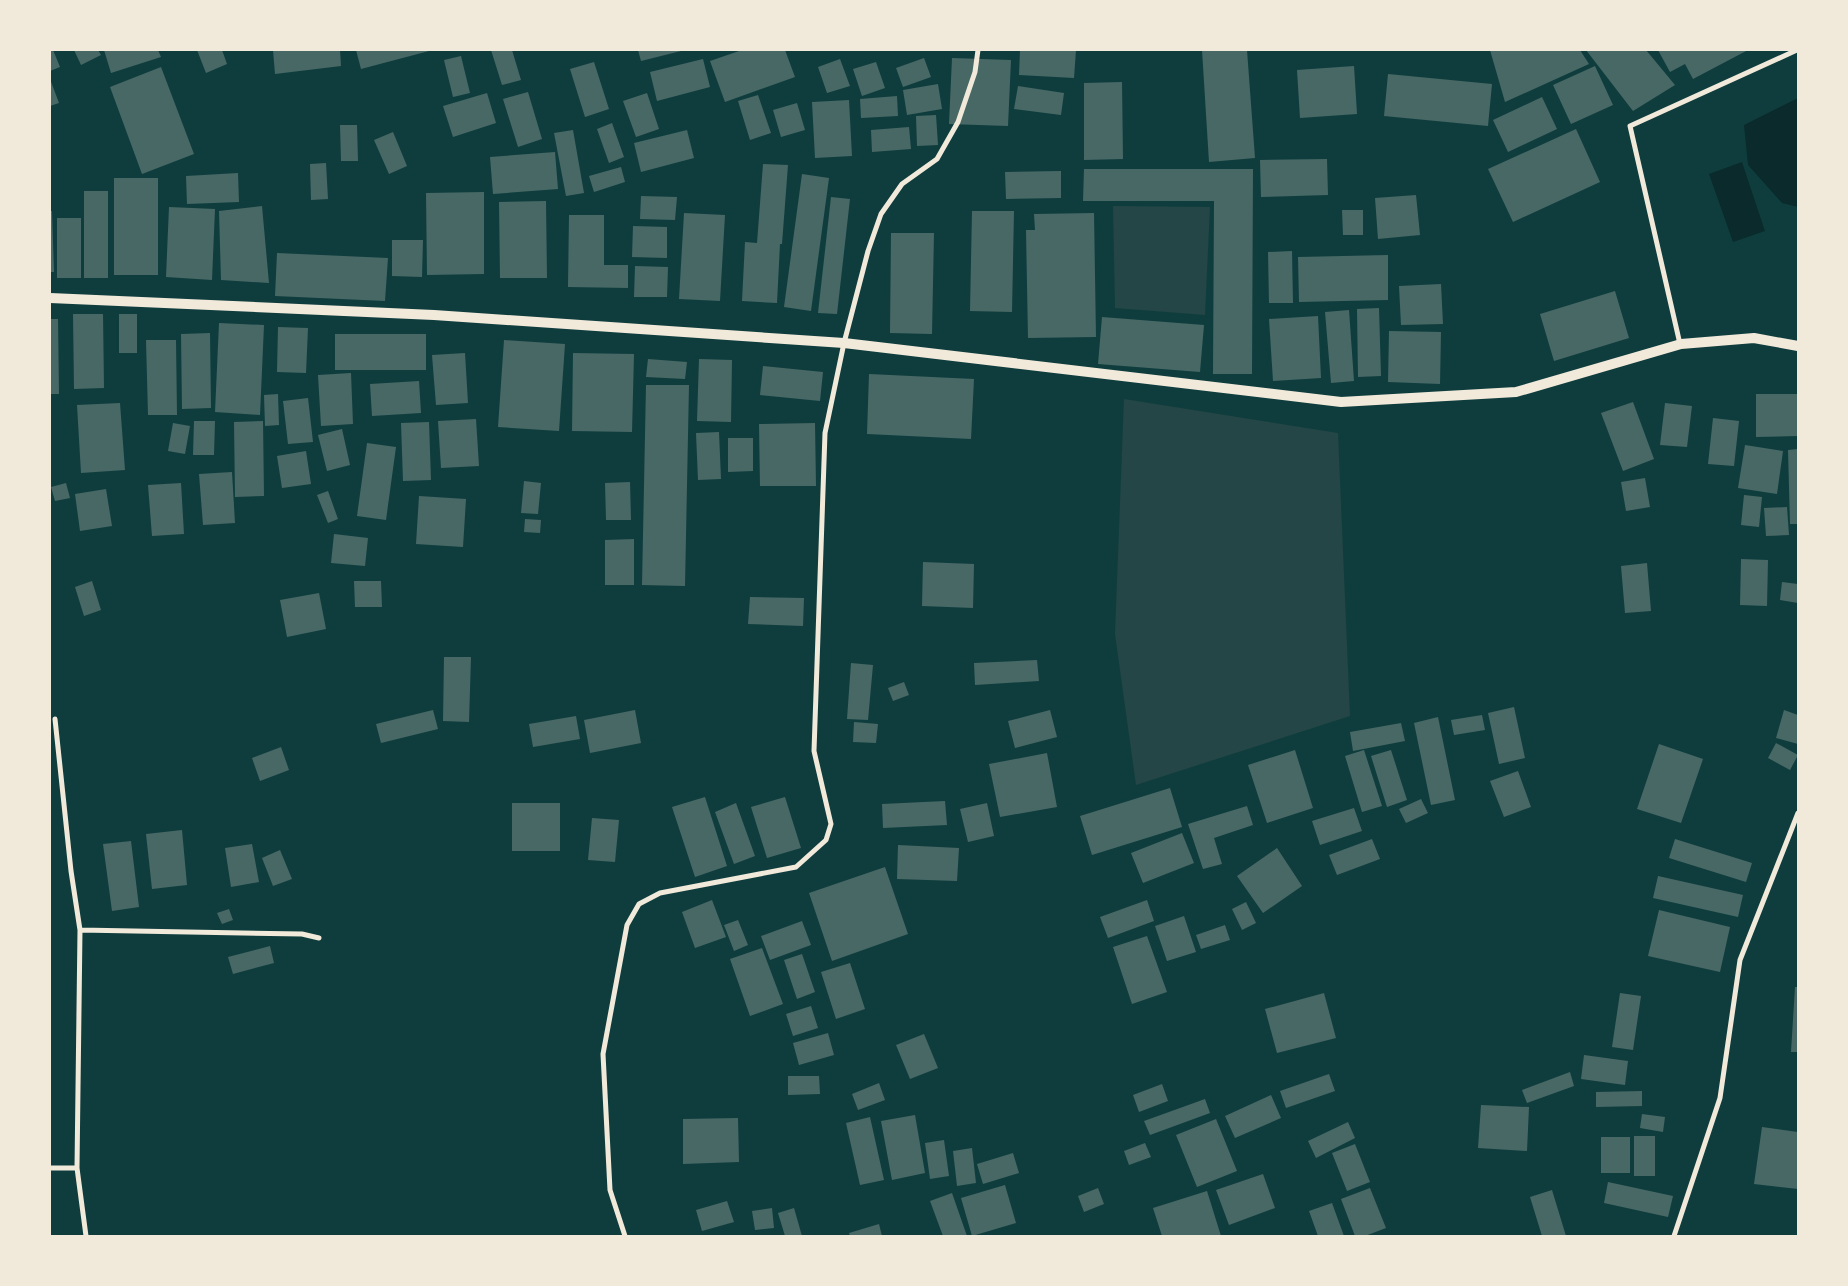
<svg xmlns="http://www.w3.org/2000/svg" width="1848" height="1286" font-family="Barlow,sans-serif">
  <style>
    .green { fill: #244646 }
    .water { fill: #0a2a2b }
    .building { fill: #486865 }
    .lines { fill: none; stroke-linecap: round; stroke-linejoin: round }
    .minor { stroke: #f1e9da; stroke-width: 5 }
    .secondary { stroke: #f1e9da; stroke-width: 10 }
  </style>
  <rect width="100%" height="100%" fill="#0f3d3e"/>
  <path class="green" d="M1113,206L1210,207L1205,315L1115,308Z
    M1124,399L1338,433L1350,716L1136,785L1115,634Z"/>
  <path class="water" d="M1798,98V207L1782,203L1748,165L1744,125Z
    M1742,162L1765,231L1733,242L1709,174Z"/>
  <path class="building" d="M50,50H53L60,67L50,71Z
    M74,50H98L101,55L81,65Z
    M104,50H158L161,57L111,73Z
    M197,50H222L227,64L206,73Z
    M273,50H340L341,66L275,74Z
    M356,50H429V51L361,69Z
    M491,50H512L521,80L502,85Z
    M638,50H681V51L641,61Z
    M742,50H785L795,77L725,102L710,61Z
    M1020,50H1076L1074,78L1019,75Z
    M1202,50H1247L1255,158L1209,162Z
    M1490,50H1580L1589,64L1505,102Z
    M1586,50H1646L1675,85L1633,111Z
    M1658,50H1748L1693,79L1685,64L1670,72Z
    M461,56L470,93L453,97L444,60Z
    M924,58L931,77L903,87L896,68Z
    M952,58L1011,60L1008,126L949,124Z
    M703,59L710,87L657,101L650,72Z
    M840,59L850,86L827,93L818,67Z
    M594,62L609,109L585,117L570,69Z
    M876,62L885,88L862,96L853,69Z
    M1354,66L1357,114L1300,118L1297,70Z
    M1595,66L1613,105L1571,124L1553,85Z
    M161,67L194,154L142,174L110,87Z
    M1388,74L1492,84L1488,126L1384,116Z
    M50,79L59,103L50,106Z
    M1122,82L1123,159L1084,160V83Z
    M938,84L942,109L907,115L903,90Z
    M1018,86L1064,93L1061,115L1014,109Z
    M528,92L542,139L518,147L503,99Z
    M487,93L496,123L453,137L443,106Z
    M647,93L659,129L636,137L623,101Z
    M758,95L771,133L750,140L738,101Z
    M897,96L898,116L861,118L860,99Z
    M1542,97L1557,129L1508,152L1493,120Z
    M849,100L852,156L815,158L812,102Z
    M797,103L805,130L781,137L773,110Z
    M936,115L938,145L917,146L916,116Z
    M612,123L624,157L609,163L597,129Z
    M340,125H357L358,161H341Z
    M909,127L911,149L872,152L871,130Z
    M1576,129L1600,182L1513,222L1488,169Z
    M573,130L584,193L566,196L554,133Z
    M687,130L694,158L641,172L634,143Z
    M393,132L407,166L389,174L374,140Z
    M555,152L558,189L493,194L490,157Z
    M1327,159L1328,195L1261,197L1260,160Z
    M326,163L328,199L311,200L310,164Z
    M763,164L788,165L782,244H780L777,303L742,301L745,242L757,243Z
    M621,167L625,182L594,192L589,176Z
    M1084,169H1253L1252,374H1213L1214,201H1083Z
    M1061,171V198L1006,199L1005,172Z
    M238,173L239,202L187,204L186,176Z
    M802,174L829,178L811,311L784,307Z
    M114,178H158V275H114Z
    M84,191H108V278H84Z
    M484,192V274L427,275L426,193Z
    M1416,195L1420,235L1378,239L1375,198Z
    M641,196L677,197L675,220L640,219Z
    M831,197L850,199L837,314L818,313Z
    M546,201L547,278H500L499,202Z
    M262,206L269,283L221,280L219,211Z
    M169,207L215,209L212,280L166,277Z
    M1342,210H1363V235H1343Z
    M50,211H52L54,272H50Z
    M972,211H1014L1012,312L970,311Z
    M684,213L725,215L720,301L679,299Z
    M1094,213L1096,337L1028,338L1026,230H1035L1034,214Z
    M569,215H604V265H628V288L568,287Z
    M57,218H81V278H57Z
    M633,226L667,227V258L632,257Z
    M891,233H934L932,334L890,333Z
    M392,240H423L422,277L392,276Z
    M1292,251L1293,303H1269L1268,252Z
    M277,253L388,258L385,301L275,296Z
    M1388,255V300L1299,302L1298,257Z
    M635,266L668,267L667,297H634Z
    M1441,284L1443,324L1401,325L1399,286Z
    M1615,291L1629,338L1554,361L1540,314Z
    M1379,308L1381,376L1358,377L1357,309Z
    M1349,310L1354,381L1331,383L1325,312Z
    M73,314H103L104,388L74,389Z
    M119,314H137V353H119Z
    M1318,316L1321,378L1273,381L1269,319Z
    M1102,317L1204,325L1200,372L1098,364Z
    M50,319H58L59,394H50Z
    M219,323L264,325L260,415L215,412Z
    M278,327L308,328L306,373L277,372Z
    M1389,331L1441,332L1440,384L1388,382Z
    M210,333L211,408L182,409L181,334Z
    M335,334H426V370H335Z
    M146,340H176L177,415H148Z
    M504,340L565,344L559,431L498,427Z
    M465,353L468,403L436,405L432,355Z
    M573,353L634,354L632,432L572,431Z
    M648,359L687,362L685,379L646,377Z
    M699,359L732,360L731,422L697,421Z
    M763,366L823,372L820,401L760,395Z
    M351,373L353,424L321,426L318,375Z
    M869,374L974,379L971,439L867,434Z
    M419,381L421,413L372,416L370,384Z
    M646,385H689L685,586L642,585Z
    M278,394L279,425L265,426L264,395Z
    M1756,394H1798V436L1756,437Z
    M308,398L313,442L288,444L283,401Z
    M1633,402L1654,459L1623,471L1601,413Z
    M120,403L125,470L81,473L77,405Z
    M1665,403L1692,406L1687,447L1660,445Z
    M1713,418L1739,421L1734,466L1708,464Z
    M476,419L479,466L441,468L438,421Z
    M194,421H215L214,455H193Z
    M263,421L264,496L235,497L234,422Z
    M429,422L431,480L403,481L401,423Z
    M173,423L190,426L185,454L168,451Z
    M815,423L816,486H760L759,424Z
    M342,429L350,465L327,471L318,435Z
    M719,432L721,479L698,480L696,433Z
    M728,438H753V471L728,472Z
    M367,443L396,447L386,520L357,516Z
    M1745,445L1783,451L1777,494L1738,488Z
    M1798,449V524H1790L1788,450Z
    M306,451L311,484L282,488L277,456Z
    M232,472L235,523L203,525L199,474Z
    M1645,478L1650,507L1626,511L1621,482Z
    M524,481L541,483L538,514L521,513Z
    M630,482L631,520H606L605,483Z
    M66,483L70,498L55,501L51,487Z
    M181,483L184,534L152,536L148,485Z
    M106,489L112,526L80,531L75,494Z
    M328,491L338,519L328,523L317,495Z
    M1744,495L1762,497L1759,527L1741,525Z
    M419,496L466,499L463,547L416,544Z
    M1787,507L1789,535L1766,536L1764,508Z
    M525,519L541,520L540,533L524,532Z
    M334,534L368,538L365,566L331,563Z
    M634,539V585H605V540Z
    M1741,559L1768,560L1767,606L1740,605Z
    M923,562L974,564L973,608L922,606Z
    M1647,563L1651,611L1625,613L1621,566Z
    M92,581L101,610L84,616L75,587Z
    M354,581H381L382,607H355Z
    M1782,582L1798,584V603L1780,600Z
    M319,593L326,629L287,637L280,600Z
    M750,597L804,598L803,626L748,624Z
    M444,657H471L469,722L443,721Z
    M1037,660L1039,681L975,685L974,663Z
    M851,663L873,665L868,720L847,719Z
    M904,682L909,695L893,701L888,688Z
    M1514,707L1525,758L1499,764L1488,713Z
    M433,710L438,729L381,743L376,724Z
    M635,710L641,743L590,753L584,720Z
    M1050,710L1057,737L1015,748L1008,721Z
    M1784,710L1798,715V744L1776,738Z
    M1482,715L1485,730L1454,735L1451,720Z
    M576,716L580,739L533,747L529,724Z
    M1438,717L1455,800L1431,805L1414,723Z
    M854,722L878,724L876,743L853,742Z
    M1401,723L1405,741L1353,751L1350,732Z
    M1776,743L1798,755L1790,770L1768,758Z
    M1659,744L1703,759L1681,823L1637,809Z
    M281,747L289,770L260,781L252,758Z
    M1295,750L1313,808L1267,823L1248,765Z
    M1364,750L1382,806L1362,812L1345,756Z
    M1391,750L1407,800L1387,807L1371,756Z
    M1047,753L1057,807L1000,817L989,764Z
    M1518,771L1531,807L1504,817L1490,781Z
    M1170,788L1182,827L1092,855L1080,816Z
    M705,797L727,866L695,877L672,807Z
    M785,797L801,848L767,858L751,807Z
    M1421,799L1428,813L1406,823L1399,809Z
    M945,801L947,825L883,828L882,804Z
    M512,803H560V851H512Z
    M736,803L755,856L734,864L715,812Z
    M987,803L994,836L968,842L960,809Z
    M1247,806L1253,825L1214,838L1222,864L1203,869L1188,824Z
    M1354,808L1362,831L1320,845L1312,821Z
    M592,818L619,820L615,862L588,860Z
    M182,830L187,885L152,889L146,834Z
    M1182,833L1194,863L1143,883L1131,853Z
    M1372,839L1380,859L1337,875L1329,855Z
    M1675,839L1752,863L1746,882L1669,858Z
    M131,841L139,907L112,911L103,844Z
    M252,844L259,882L231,887L225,848Z
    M898,845L959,848L957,881L897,879Z
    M1277,848L1302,886L1263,913L1237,876Z
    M280,850L292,879L273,886L262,858Z
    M885,867L908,934L832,961L809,893Z
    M1658,876L1743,895L1738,917L1653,898Z
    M712,900L726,937L695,948L682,912Z
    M1147,900L1154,921L1108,938L1100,917Z
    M1246,902L1256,923L1242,930L1232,909Z
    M229,909L233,920L222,924L217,913Z
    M1659,910L1730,927L1720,972L1648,956Z
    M1184,916L1196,952L1167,961L1155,926Z
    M738,920L748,945L734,951L724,925Z
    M802,921L811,945L770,960L761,936Z
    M1225,925L1230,940L1201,949L1196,935Z
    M1147,936L1167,992L1132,1004L1113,947Z
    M270,946L274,963L233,974L228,957Z
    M762,948L783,1004L750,1016L730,959Z
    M802,954L815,992L797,999L784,960Z
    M850,963L865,1009L836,1019L821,972Z
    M1795,987H1798V1052H1791Z
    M1324,993L1336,1038L1277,1053L1265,1009Z
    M1620,993L1641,996L1633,1050L1612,1047Z
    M811,1006L818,1028L793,1036L786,1014Z
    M828,1033L834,1055L799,1065L793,1043Z
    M924,1034L938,1068L910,1079L896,1045Z
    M1584,1055L1628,1061L1625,1085L1581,1079Z
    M1570,1072L1574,1086L1527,1103L1522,1090Z
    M1329,1074L1335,1091L1286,1108L1280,1091Z
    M788,1076H819L820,1094L788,1095Z
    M879,1083L885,1100L858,1110L852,1094Z
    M1162,1084L1168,1101L1139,1112L1133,1095Z
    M1642,1091V1106L1596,1107V1092Z
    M1271,1095L1281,1118L1235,1138L1225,1116Z
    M1205,1099L1210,1113L1150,1135L1144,1121Z
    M1481,1105L1529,1107L1527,1151L1478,1148Z
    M1642,1114L1665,1117L1663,1132L1640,1128Z
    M915,1115L925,1173L892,1180L881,1121Z
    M870,1117L884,1180L860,1185L846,1123Z
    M738,1118L739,1162L683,1164V1119Z
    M1216,1119L1237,1171L1197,1187L1176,1135Z
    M1348,1122L1355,1138L1316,1158L1308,1141Z
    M1762,1127L1798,1132V1189L1754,1184Z
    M1634,1136H1655V1176H1634Z
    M1601,1137H1630V1173H1601Z
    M944,1140L949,1176L930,1179L925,1143Z
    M1145,1143L1151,1157L1129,1165L1124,1151Z
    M1355,1144L1370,1182L1347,1191L1332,1153Z
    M972,1148L976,1183L957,1186L953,1151Z
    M1013,1153L1019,1173L983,1184L977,1164Z
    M1263,1174L1275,1208L1229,1225L1216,1190Z
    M1608,1182L1673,1196L1668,1217L1604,1203Z
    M1005,1185L1016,1223L972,1236L961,1198Z
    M1098,1188L1104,1204L1084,1212L1078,1196Z
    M1370,1188L1386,1228L1365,1236H1355L1341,1199Z
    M1552,1190L1566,1236H1542L1530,1197Z
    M1207,1191L1221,1236H1162L1153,1208Z
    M952,1193L967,1236H943L930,1201Z
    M727,1201L734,1222L702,1231L696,1210Z
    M1332,1203L1344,1236H1318L1309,1211Z
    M772,1208L774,1228L755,1230L752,1211Z
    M794,1208L802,1236H785L778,1213Z
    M879,1224L882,1236H850L849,1233Z"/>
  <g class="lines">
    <path class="minor" d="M1680,344L1630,126L1797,50
      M80,930L302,934L319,938
      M50,1168H77L80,930L71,871L55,719
      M77,1168L86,1236
      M625,1236L610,1190L603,1054L627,925L639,904L660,893L796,867L826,840L831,824L814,751L825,433L844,343L868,251L881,214L902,184L937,159L958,122L975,72L978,50
      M1674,1236L1720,1098L1740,960L1798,813"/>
    <path class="secondary" d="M50,298L434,315L844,343L1341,402L1516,392L1681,344L1754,338L1798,346"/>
  </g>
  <rect width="1848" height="1286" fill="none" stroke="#f1e9da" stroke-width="102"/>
</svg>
